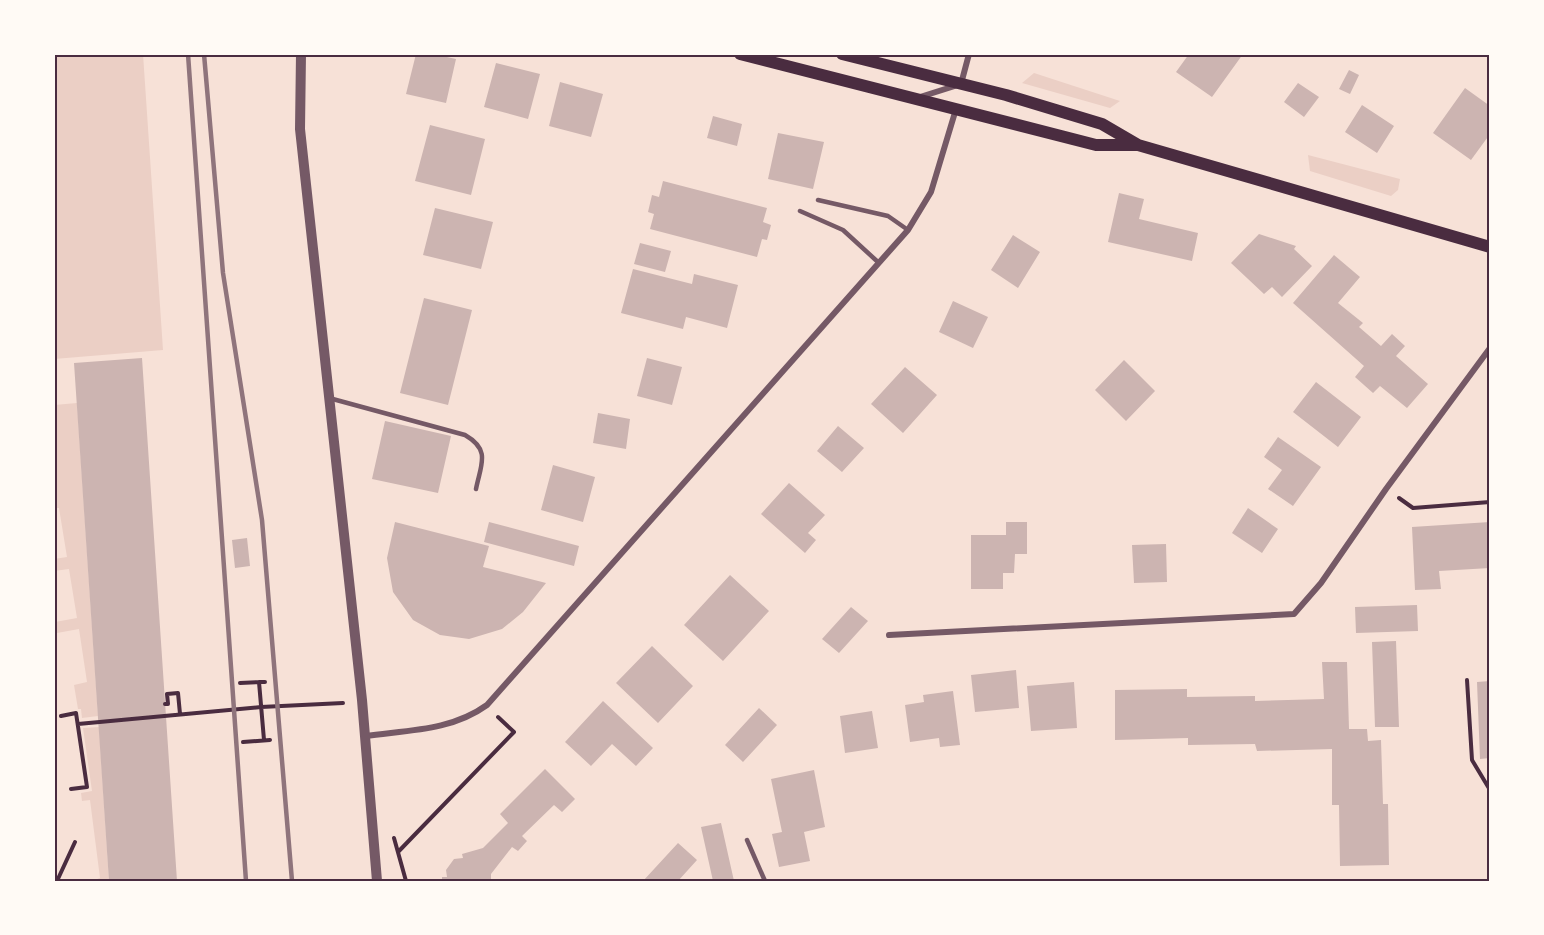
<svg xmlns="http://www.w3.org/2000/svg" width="1544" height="935" font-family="'PT Sans',sans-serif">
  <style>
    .green { fill: #ebcfc5 }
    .building { fill: #ccb4b1 }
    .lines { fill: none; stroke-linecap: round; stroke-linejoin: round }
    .path { stroke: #4a2c40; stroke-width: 4 }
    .service { stroke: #755966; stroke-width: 4.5 }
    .minor { stroke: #755966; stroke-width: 6 }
    .tertiary { stroke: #755966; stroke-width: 10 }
    .secondary { stroke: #4a2c40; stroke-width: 12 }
    .rail { stroke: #8f747c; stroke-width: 4.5 }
    .neatline { fill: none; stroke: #4a2c40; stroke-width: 2 }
  </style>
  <rect width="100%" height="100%" fill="#f7e1d7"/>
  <path class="green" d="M54,54H143L163,350L54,359Z
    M1034,73L1120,101L1110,108L1022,83Z
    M1308,155L1400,179L1398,190L1391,196L1310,171Z
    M77,403L98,716L82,718L81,709H78L74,685L87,682L79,629L57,633L55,622L77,618L69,569L54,571V559L67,557L59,508H54V496L56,495L54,405Z
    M99,727L109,881H92L100,878L90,800L82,801L81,793L92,791L83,728Z"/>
  <path class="building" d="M416,54H433L456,59L446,103L406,94Z
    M1189,54H1243L1212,97L1176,72Z
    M496,63L540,74L528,119L484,107Z
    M1349,70L1359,75L1350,94L1339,89Z
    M560,82L603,94L591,137L549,126Z
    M1298,83L1319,97L1304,117L1284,102Z
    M1465,88L1490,106V134L1471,160L1433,133Z
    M1362,105L1394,126L1377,153L1345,132Z
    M713,116L742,124L737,146L707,138Z
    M430,125L485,139L471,195L415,181Z
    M778,133L824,142L813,189L768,179Z
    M663,181L767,208L763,222L771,225L767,240L762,239L757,257L650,229L654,214L648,212L652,195L659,197Z
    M1119,193L1144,199L1139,219L1198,233L1192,261L1108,242Z
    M435,208L493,222L481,269L423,255Z
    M1259,234L1296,246L1294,249L1312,266L1282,297L1272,287L1264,294L1231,263Z
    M1013,235L1040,252L1018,288L991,270Z
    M640,243L671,251L665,272L634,264Z
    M1334,255L1360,277L1338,303L1363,323L1359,327L1381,346L1392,334L1405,346L1396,356L1428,384L1407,408L1380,386L1373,393L1355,377L1364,366L1293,303Z
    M633,269L692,284L694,274L738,285L727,328L686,317L683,329L621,313Z
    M424,298L472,310L448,405L400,393Z
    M953,301L988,317L973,348L939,332Z
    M142,358L177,881H109L74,363Z
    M647,358L682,367L672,405L637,396Z
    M1124,360L1155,391L1126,421L1095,390Z
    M905,367L937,395L903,433L871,404Z
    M1316,382L1361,417L1338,447L1293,412Z
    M598,413L630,419L626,449L593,443Z
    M385,421L451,436L438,493L372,479Z
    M838,426L864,448L842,472L817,451Z
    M1278,437L1321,467L1293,506L1268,489L1282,470L1264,457Z
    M553,465L595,477L583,522L541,510Z
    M789,483L825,515L808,533L816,540L805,553L761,514Z
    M1248,508L1278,529L1262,553L1232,533Z
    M395,522L489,546L483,567L546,583L523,612L502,629L469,639L440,635L413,620L393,592L387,558Z
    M489,522L579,546L574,566L484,542Z
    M1006,522H1027V554H1015L1014,573H1003V589H971V535H1006Z
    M1490,522V568L1439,571L1441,589L1415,590L1412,527Z
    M247,538L250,566L235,568L232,540Z
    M1166,544L1167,582L1134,583L1132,545Z
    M730,575L769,611L723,661L684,625Z
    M1417,605L1418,631L1356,633L1355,607Z
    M851,607L868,621L839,653L822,639Z
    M1396,641L1399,727H1375L1372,642Z
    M652,646L693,686L658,723L616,683Z
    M1322,662H1347L1349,729H1367L1368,741L1381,740L1383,804H1388L1389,865L1340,866L1339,805H1332V749L1257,751L1255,744L1188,745V738L1115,740V690L1187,689V697L1255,696V701L1324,699Z
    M1016,670L1019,708L975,712L971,675Z
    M1490,681V758L1480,759L1477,682Z
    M1074,682L1077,728L1031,731L1027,686Z
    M953,691L960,745L940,747L939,738L910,742L905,705L924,702L923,695Z
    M603,701L653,748L636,766L612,744L591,766L565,742Z
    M759,708L777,725L743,762L725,745Z
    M872,711L878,748L845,753L840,716Z
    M545,769L575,799L562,812L554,805L522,836L527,841L518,851L512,847L491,874V881H442V877H447L446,870L454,859L463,858L462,854L483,848L508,823L500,814Z
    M814,770L825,827L804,832L810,861L779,867L772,834L782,832L771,779Z
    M721,823L734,881H713L701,827Z
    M678,843L697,860L678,881H643Z"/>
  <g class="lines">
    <path class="path" d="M1399,498L1413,508L1490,502
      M1467,680L1472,760L1490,790
      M240,683L259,682
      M165,704H168L167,694L178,693L180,714
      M61,716L76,713L87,787L71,789
      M78,724L261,707L343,703
      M264,740L259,682H265
      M243,742L270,740
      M394,838L406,881
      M398,852L514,732L498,717
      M57,881L75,842"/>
    <path class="service" d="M818,200L888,216L908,230
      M800,211L843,230L879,263
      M329,398L465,435C491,450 481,464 476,489
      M747,840L765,881"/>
    <path class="minor" d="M920,97L961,84L969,54
      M889,635L1294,614L1321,583L1386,489L1490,348
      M365,736C408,730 451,731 487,705L908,230L931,192L956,109"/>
    <path class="tertiary" d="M301,54L300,129L362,700L377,881"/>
    <path class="secondary" d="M740,54L1096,145H1137
      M842,54L1006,95L1102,124L1138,145L1490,247"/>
    <path class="rail" d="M188,54L246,881
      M204,54L223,273L262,520L292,881"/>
  </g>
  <rect width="1544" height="935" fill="none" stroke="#fffaf5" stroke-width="111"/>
  <rect x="56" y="56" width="1432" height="824" class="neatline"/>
</svg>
